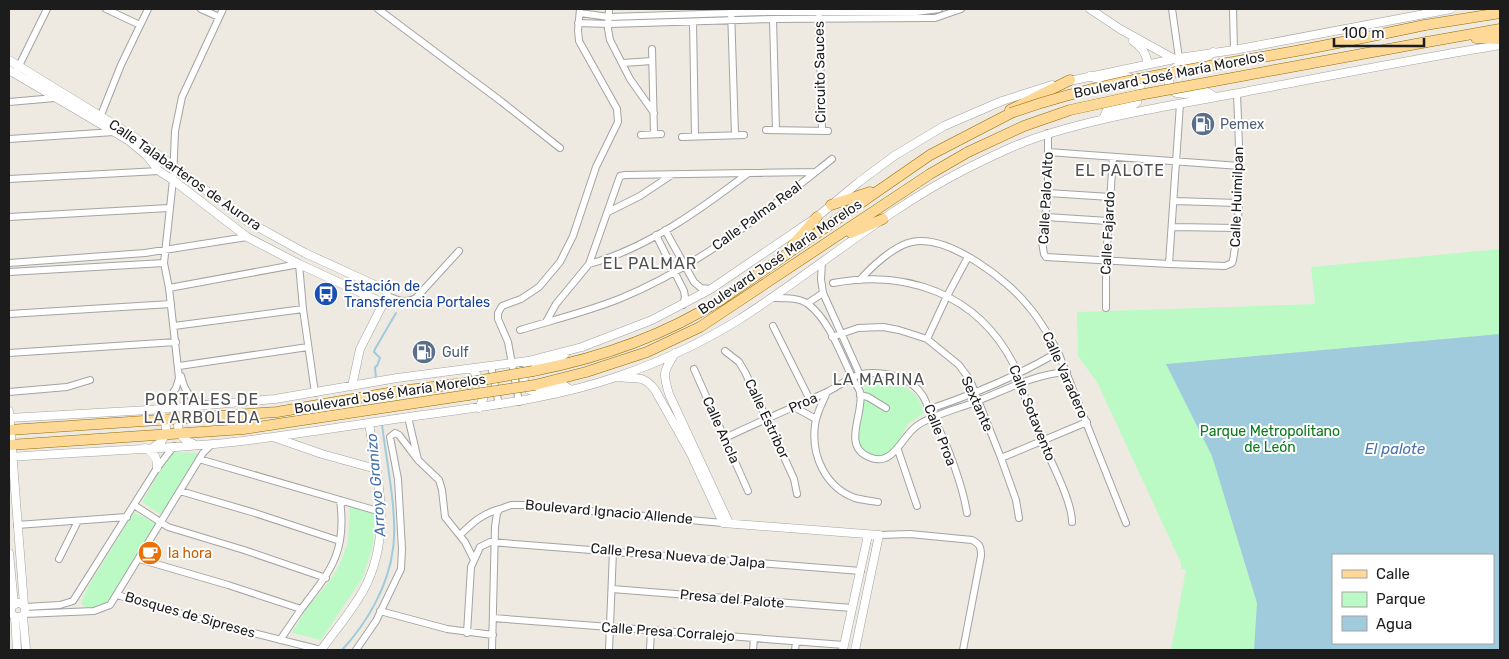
<svg xmlns="http://www.w3.org/2000/svg" width="1509" height="659" font-family="Rubik,sans-serif">
  <style>
    .park { fill: #bcfac5; fill-rule: evenodd }
    .water { fill: #a0cbdc; fill-rule: evenodd }
    .lines { fill: none; stroke-linecap: round; stroke-linejoin: round }
    .stream { stroke: #a0cbdc; stroke-width: 2 }
    .minor-casing { stroke: #a3a3a3; stroke-width: 8 }
    .tertiary-casing { stroke: #a3a3a3; stroke-width: 9 }
    .primary-casing { stroke: #946d00; stroke-width: 11 }
    .minor { stroke: #fff; stroke-width: 6 }
    .tertiary { stroke: #fff; stroke-width: 8 }
    .primary { stroke: #fdd897; stroke-width: 10 }
    .primary-bridge-casing { stroke: #946d00; stroke-width: 11; stroke-linecap: butt }
    .primary-bridge { stroke: #fdd897; stroke-width: 10 }
    .labels { text-anchor: middle; dominant-baseline: central; stroke-width: 4; stroke-linejoin: round; paint-order: stroke }
    .street-label { font-size: 14px; fill: #1c1c1c; stroke: #fff }
    .service-label { font-size: 14px; fill: #4e5e75; stroke: #fff; text-anchor: start }
    .transit-label { font-size: 14px; fill: #164399; stroke: #fff; text-anchor: start }
    .park-label { font-size: 14px; fill: #0a7a1b; stroke: #fff }
    .food-label { font-size: 14px; fill: #c56008; stroke: #fff; text-anchor: start }
    .water-label { font-size: 15px; font-style: italic; fill: #4873ac; stroke: #fff }
    .quarter-label { font-size: 16px; letter-spacing: 1px; fill: #4f4f4f; stroke: #fff }
  </style>
  <rect width="100%" height="100%" fill="#eeeae1"/>
  <path class="park" d="M1500,249V650H1171L1186,569H1181V563L1097,382L1078,356L1077,312L1315,304L1311,267ZM1333,555H1493V643H1333Z
    M873,377L898,381L917,396L924,411V413L908,424L895,449L889,455L879,457L871,456L861,449L856,438L865,385Z
    M171,452L201,453L163,516L142,502Z
    M350,506L375,512L373,545L363,577L321,640L292,633L306,609L332,578L341,561L348,542Z
    M134,512L158,525L108,604C98,607 89,612 81,603L89,585Z"/>
  <path class="water" d="M1500,334V650H1254L1257,603L1212,456L1166,364ZM1333,555H1493V643H1333Z"/>
  <g class="lines">
    <path class="stream" d="M376,379L375,367L377,366L380,358L374,352L375,349L396,313
      M342,650C367,623 388,587 393,549C398,513 386,461 382,424"/>
    <g class="minor-casing">
      <path id="minor" d="M106,9L140,25
        M201,9L219,17
        M378,9L502,102L560,148
        M609,9L608,29L610,40L630,79L654,113
        M731,9L735,135
        M1172,9L1179,58
        M1233,9L1234,50
        M580,13L609,17L767,12H916L939,9
        M819,17L822,131
        M773,19L776,130
        M693,22L695,136
        M578,23L609,24L773,19L928,18H935L961,9
        M652,49L654,134
        M623,63L652,61
        M15,74L47,9
        M9,102L55,98
        M99,120L121,65L148,9
        M766,130L828,131
        M1048,133V193L1042,242L1044,254L1046,257L1169,264L1225,266L1232,263L1233,260C1243,205 1239,148 1237,93
        M641,135L661,134
        M682,137L744,135
        M9,139L114,132
        M1048,152L1240,166
        M9,179L159,171
        M1048,193L1110,197
        M1174,201L1238,203
        M608,212L640,196L670,176
        M9,217L169,208
        M1046,217L1108,221
        M1173,227L1237,228
        M665,230L694,282L701,288L711,289
        M656,235L684,291L685,297L683,305
        M822,262L821,279L823,293L860,375
        M9,263L145,253L247,237
        M299,264L303,309L315,393
        M589,264C646,249 701,209 747,174
        M1169,264L1180,104
        M9,272L164,263
        M860,280C871,267 895,245 912,242C948,234 1008,280 1029,307C1041,321 1049,336 1058,352L1126,523
        M833,283C907,269 977,294 1013,363C1016,369 1018,377 1020,384C1027,403 1035,422 1042,441C1051,462 1072,501 1072,522
        M169,288L299,264
        M387,296C397,300 406,304 416,298L459,251
        M771,298C782,298 799,297 808,304C829,320 840,352 851,375C853,381 858,386 860,392C865,412 841,446 869,457C894,468 901,436 918,425C933,415 953,410 970,404C1002,392 1033,374 1067,372
        M808,303L823,293
        M1106,308V261L1113,157
        M9,314L171,304
        M546,322L556,304L589,264L620,176L625,175L815,172
        M174,326L303,309
        M773,326L810,400
        M520,330C553,320 586,312 619,299C700,266 764,213 832,159
        M832,337L858,328L883,327L899,330L927,339L959,365L970,380L1001,458L1016,500L1019,518
        M927,339L947,296L968,257
        M725,351L739,362L745,372L794,479L797,494
        M9,353L176,342
        M179,366L308,347
        M491,366L499,405
        M694,369L748,491
        M181,376C184,389 191,402 205,404
        M9,392L67,387L90,380
        M827,392C823,402 816,414 815,425C811,455 825,487 855,498C863,500 871,501 878,502
        M860,395L868,397L886,408
        M519,402L508,342L498,319V313L502,306L521,299L539,287L560,262L573,236L596,167L618,122L617,109L579,41L578,30L580,9
        M794,407L816,419
        M163,408L176,388L179,378L169,288L164,263L173,180L175,131L182,97L223,9
        M930,409C974,394 1018,376 1058,352
        M408,417L418,460L439,480L442,490L445,517L465,542L473,558
        M725,438C758,422 792,408 825,393C836,388 851,376 862,374C879,371 900,375 913,385C928,397 925,406 934,420C947,442 963,487 967,513
        M898,450L917,506
        M1001,458L1087,422
        M199,459L381,512
        M180,491L255,513L340,541
        M134,505L168,527L244,550L326,578
        M17,525L127,517
        M460,535C472,523 483,513 500,509
        M879,535L910,534L972,540C980,544 981,547 981,556L963,650
        M59,559L78,521
        M139,559L228,585L301,609
        M612,589L852,608
        M117,595L210,622L321,650
        M25,607L60,605L73,601L157,468L174,446
        M380,611L447,629L493,635
        M24,614L94,611L110,605L203,453L212,444
        M493,618L844,645
        M467,633L471,567L480,547L490,542L861,571
        M280,640C287,630 294,619 302,608C331,570 347,552 340,500
        M356,650L376,621L401,569L402,549L398,479L390,437L395,433L399,435L418,460
        M492,650L495,527L497,513L500,509L511,505H523L723,523
        M609,650L613,551
        M650,650L651,630
        M753,650L754,638
        M795,650L796,642"/>
    </g>
    <g class="tertiary-casing">
      <path id="tertiary" d="M1090,9L1120,29L1174,59
        M1133,41C1142,47 1146,53 1148,64
        M1213,52L1203,61L1180,65L1172,70L1169,78V83L1172,91L1177,93L1185,94L1207,92L1215,97
        M9,60L136,138L247,221L305,253L386,290L387,296L360,349L352,386
        M9,70L128,140L146,155L159,171L173,180L247,237L299,264L383,303
        M1090,76C1108,88 1128,63 1141,89L1137,102L1133,105L1107,110L1103,119
        M1065,82L1179,58L1234,50L1451,9
        M567,352L557,361L529,366C525,370 523,375 524,381C526,399 551,388 562,385L565,386L571,390
        M675,353C664,372 662,371 669,394L729,523
        M472,369C484,384 489,390 479,408
        M620,377C637,380 643,374 655,390L691,454L723,523L879,535L855,650
        M193,409C172,415 174,438 194,444
        M9,411L24,605
        M9,418L149,410L275,399L397,378L528,361L582,347L652,320L711,289L817,217L859,182L894,156L944,126L1002,101L1052,85
        M276,438L322,454L376,469
        M154,447C166,440 169,429 163,417
        M145,448C154,452 158,458 157,468
        M9,457C77,452 146,450 214,444C277,438 339,427 402,418C475,407 547,401 619,376C660,362 703,342 740,319C815,271 884,211 964,170C992,156 1020,142 1051,133C1114,114 1179,104 1244,92C1329,76 1414,59 1500,45
        M9,553L14,605
        M11 610a7 7 0 1 1 14 0a7 7 0 1 1-14 0Z
        M23,616L26,650
        M15,617L17,650
        M321,650C335,631 351,612 363,591C393,536 378,482 369,423
        M843,650L868,535"/>
    </g>
    <g class="primary-casing">
      <path id="primary" d="M1425,25L1500,13
        M1476,38L1500,39
        M1427,42L1500,29
        M1010,110L1070,80
        M831,205L870,192
        M851,233L883,219
        M793,245L817,217
        M533,371C600,358 664,336 722,299L930,155L1011,113
        M535,385L586,372L647,352L700,327L930,174L968,152
        M9,430L277,412L400,391L465,383
        M9,445L244,429L468,395"/>
    </g>
    <use href="#minor" class="minor"/>
    <use href="#tertiary" class="tertiary"/>
    <use href="#primary" class="primary"/>
    <g class="primary-bridge-casing">
      <path id="primary-bridge" d="M1011,113C1095,83 1181,71 1268,56C1321,47 1373,36 1425,25
        M968,152L1024,126L1070,110L1139,95L1427,42
        M465,383L533,371
        M468,395L535,385"/>
    </g>
    <use href="#primary-bridge" class="primary-bridge"/>
  </g>
  <defs>
    <g id="fuel-disc" transform="scale(1.25)"><circle r="9.5" fill="#5c6f8a" stroke="#fff"/><path d="M-5.5-6h7V0h2V4h1.3V-2.5L3-4.5l.8-.8L6-3V5H2.5V1h-1V6h-7ZM-4.2-4.7v3.2H.2V-4.7Z" fill="#fff"/></g>
    <g id="bus-disc" transform="scale(1.25)"><circle r="9.5" fill="#1a4fb4" stroke="#fff"/><path d="M-5-6H5V4H4V6H2V4H-2V6H-4V4H-5ZM-3.5-4V0h7V-4ZM-3.5 1.2v1.5H-2V1.2ZM2 1.2v1.5H3.5V1.2Z" fill="#fff"/></g>
    <g id="cafe-disc" transform="scale(1.25)"><circle r="9.5" fill="#e8710a" stroke="#fff"/><path d="M-5.5-4.5H6V0H3Q3 3.5 0 3.5H-2.5Q-5.5 3.5-5.5 0ZM3-3.2v2h1.7v-2ZM-6 4.5H4V6H-6Z" fill="#fff"/></g>
  </defs>
  <g fill-rule="evenodd">
    <use href="#fuel-disc" x="1203" y="124"/>
    <use href="#bus-disc" x="326" y="294"/>
    <use href="#fuel-disc" x="424" y="352"/>
    <use href="#cafe-disc" x="150" y="553"/>
  </g>
  <g class="labels">
    <g class="street-label">
      <text transform="translate(820 72) rotate(-91)">Circuito Sauces</text>
      <text transform="translate(1169 75) rotate(-11)">Boulevard José María Morelos</text>
      <text transform="translate(185 175) rotate(35)">Calle Talabarteros de Aurora</text>
      <text transform="translate(1237 197) rotate(-88)">Calle Huimilpan</text>
      <text transform="translate(1046 198) rotate(-87)">Calle Palo Alto</text>
      <text transform="translate(757 216) rotate(-36)">Calle Palma Real</text>
      <text transform="translate(1108 233) rotate(-87)">Calle Fajardo</text>
      <text transform="translate(780 257) rotate(-34)">Boulevard José María Morelos</text>
      <text transform="translate(1065 375) rotate(66)">Calle Varadero</text>
      <text transform="translate(390 394) rotate(-9)">Boulevard José María Morelos</text>
      <text transform="translate(803 403) rotate(-24)">Proa</text>
      <text transform="translate(977 404) rotate(66)">Sextante</text>
      <text transform="translate(1032 413) rotate(68)">Calle Sotavento</text>
      <text transform="translate(767 419) rotate(65)">Calle Estribor</text>
      <text transform="translate(721 430) rotate(66)">Calle Ancla</text>
      <text transform="translate(940 435) rotate(68)">Calle Proa</text>
      <text transform="translate(609 512) rotate(5)">Boulevard Ignacio Allende</text>
      <text transform="translate(678 556) rotate(5)">Calle Presa Nueva de Jalpa</text>
      <text transform="translate(732 599) rotate(5)">Presa del Palote</text>
      <text transform="translate(190 615) rotate(16)">Bosques de Sipreses</text>
      <text transform="translate(668 632) rotate(4)">Calle Presa Corralejo</text>
    </g>
    <g class="service-label">
      <text x="1220" y="124">Pemex</text>
      <text x="442" y="352">Gulf</text>
    </g>
    <g class="transit-label">
      <text x="344" y="286">Estación de<tspan x="344" dy="16">Transferencia Portales</tspan></text>
    </g>
    <g class="park-label">
      <text x="1270" y="431">Parque Metropolitano<tspan x="1270" dy="16">de León</tspan></text>
    </g>
    <g class="food-label">
      <text x="168" y="553">la hora</text>
    </g>
    <g class="water-label">
      <text x="1395" y="449">El palote</text>
      <text transform="translate(376 485) rotate(-95)">Arroyo Granizo</text>
    </g>
    <g class="quarter-label">
      <text x="1120" y="170">EL PALOTE</text>
      <text x="650" y="263">EL PALMAR</text>
      <text x="879" y="379">LA MARINA</text>
      <text x="202" y="399">PORTALES DE<tspan x="202" dy="18">LA ARBOLEDA</tspan></text>
    </g>
  </g>
  <rect width="1509" height="659" fill="none" stroke="#1c1c1c" stroke-width="20"/>
  <rect x="1332" y="554" width="162" height="90" fill="#ffffff" stroke="#a4a4a4"/>
  <rect x="1342" y="570" width="25" height="8" fill="#fdd897" stroke="#a4a4a4"/>
  <text x="1376" y="579" font-size="15" fill="#1c1c1c">Calle</text>
  <rect x="1342" y="592" width="25" height="15" fill="#bcfac5" stroke="#a4a4a4"/>
  <text x="1376" y="604" font-size="15" fill="#1c1c1c">Parque</text>
  <rect x="1342" y="616" width="25" height="15" fill="#a0cbdc" stroke="#a4a4a4"/>
  <text x="1376" y="629" font-size="15" fill="#1c1c1c">Agua</text>
  <path d="M1334 38v8h90v-8" fill="none" stroke="#1c1c1c" stroke-width="2.5"/>
  <text x="1342" y="38" font-size="15" fill="#1c1c1c" stroke="#ffffff" stroke-width="4" paint-order="stroke">100 m</text>
</svg>
